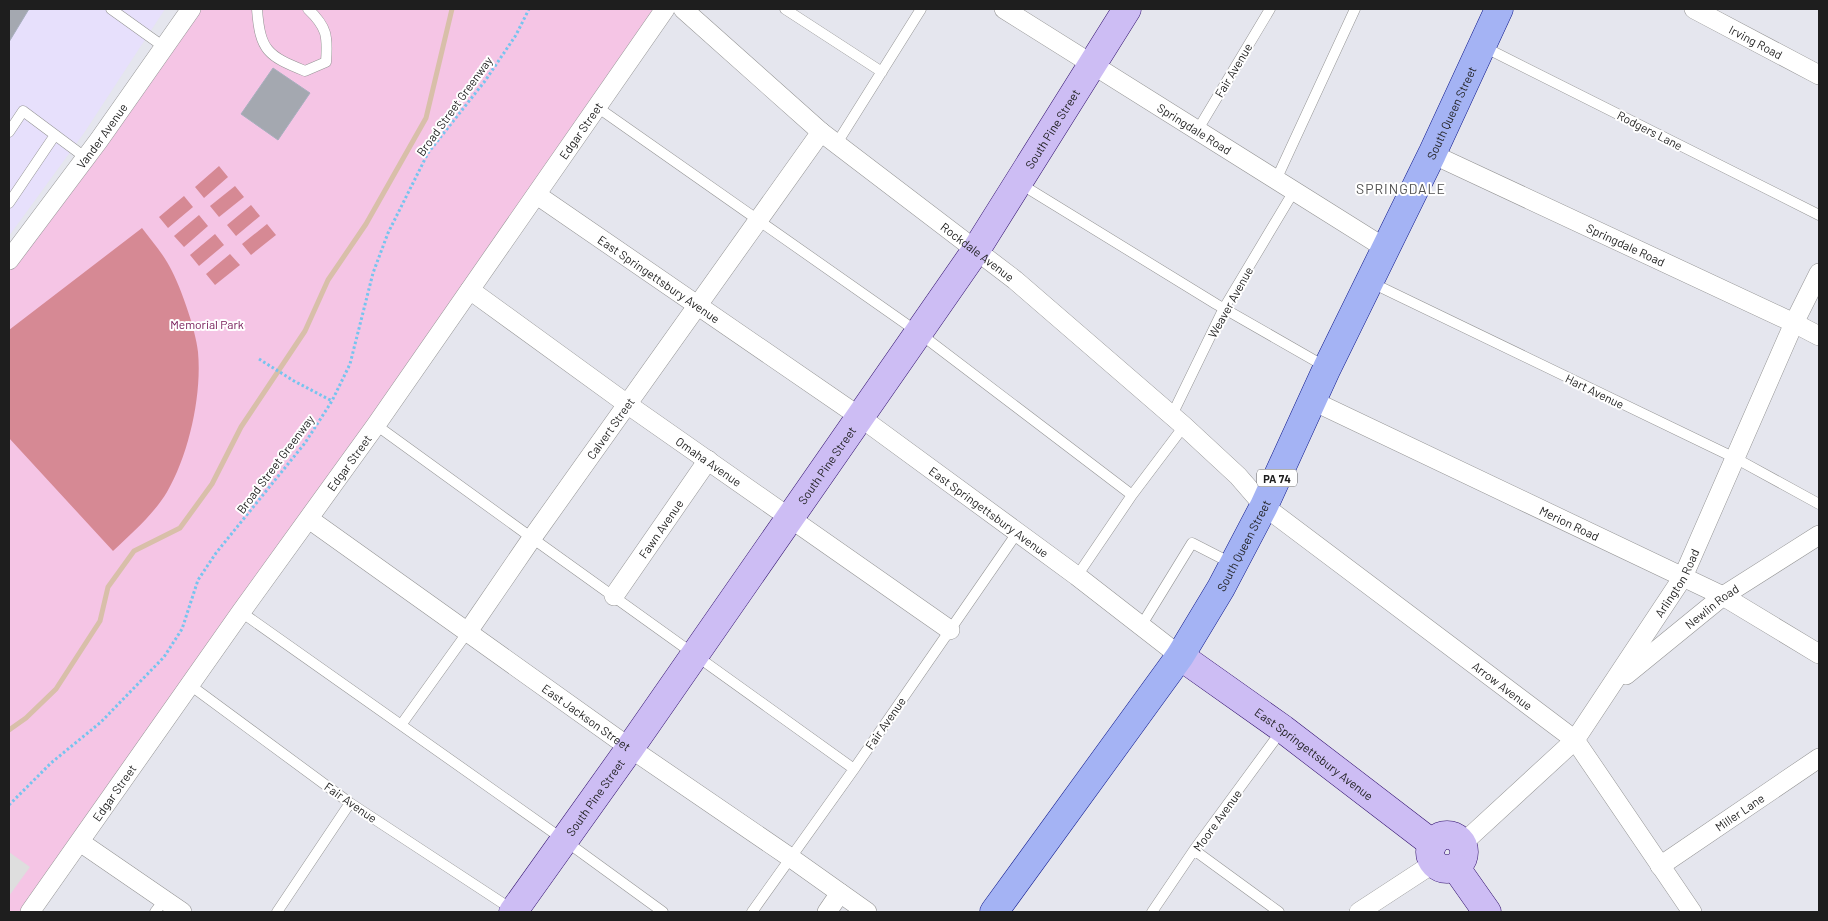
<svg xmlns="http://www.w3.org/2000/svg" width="1828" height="921" font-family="Barlow,sans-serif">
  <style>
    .education { fill: #e7e0fc }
    .park { fill: #f5c5e5 }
    .pitch { fill: #d68994 }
    .parking { fill: #dedede }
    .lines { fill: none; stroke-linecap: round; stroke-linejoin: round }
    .stream { stroke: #d8bfa9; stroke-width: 5 }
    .building { fill: #a4a8b0; stroke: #a8afbe }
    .lane-casing { stroke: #959595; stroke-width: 11 }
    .street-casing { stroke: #959595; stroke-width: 20 }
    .secondary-casing { stroke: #2f0e6c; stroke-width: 29 }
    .primary-casing { stroke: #0d178b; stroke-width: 29 }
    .path { stroke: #76c4ee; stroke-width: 3; stroke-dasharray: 2.5 2.5; stroke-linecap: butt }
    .lane { stroke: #fff; stroke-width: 10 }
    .street { stroke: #fff; stroke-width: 19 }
    .secondary { stroke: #cdbdf4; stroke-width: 28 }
    .primary { stroke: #a4b3f4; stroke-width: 28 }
    .labels { text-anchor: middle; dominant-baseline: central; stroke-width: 4; stroke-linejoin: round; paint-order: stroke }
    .shield { fill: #fff; stroke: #626262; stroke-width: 1 }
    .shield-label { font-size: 11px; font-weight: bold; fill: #1e1e1e }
    .street-label { font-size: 12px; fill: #1e1e1e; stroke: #fff }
    .park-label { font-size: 12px; fill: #731554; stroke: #fff }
    .neighbourhood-label { font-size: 14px; letter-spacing: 1px; fill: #515151; stroke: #fff }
  </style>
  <rect width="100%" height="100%" fill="#e5e6ee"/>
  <path class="education" d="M9,9H165L84,133L9,236Z"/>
  <path class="park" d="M191,9H665L30,912H9V260Z"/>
  <path class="pitch" d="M219,166L228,177L204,198L195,187Z
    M235,186L244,197L219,217L210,206Z
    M184,196L193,207L168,228L159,217Z
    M251,205L260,216L236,236L227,225Z
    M199,215L208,226L184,247L174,236Z
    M267,224L276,235L251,255L242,244Z
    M142,228C150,239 160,250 167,262C179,281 196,330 198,352C202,395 189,454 167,492C153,515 132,533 113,551L9,438V330Z
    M215,234L224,245L199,266L190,255Z
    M230,254L240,265L215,285L206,274Z"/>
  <path class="parking" d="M9,852L30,867L9,896Z"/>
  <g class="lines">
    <path class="stream" d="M9,730L26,718L56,689L100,621L108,587L134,551L180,528L212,484L241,427L305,331L328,280L366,224L426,118L452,9"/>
  </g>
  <path class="building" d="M9,9H29L9,42Z
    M273,68L310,93L278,140L241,114Z"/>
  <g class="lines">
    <g class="lane-casing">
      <path id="lane" d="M111,9L164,47
        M257,9C260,51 268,56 305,71L326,62C328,36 327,27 308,9
        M785,9L882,72
        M1482,46L1819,215
        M597,107L919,333L1132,495
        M1197,131L1270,9
        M9,132L23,111L86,158
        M837,143L921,9
        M1276,180L1355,9
        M1019,183L1216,304L1326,367
        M9,203L55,135
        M1370,282L1735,458L1819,504
        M1172,415L1224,308L1294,191
        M376,425L532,538L854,769
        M1077,576L1132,495L1184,426
        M241,612L564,840L663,912
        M1141,626L1192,543L1233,564
        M190,685L350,803L513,910
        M401,725L467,633
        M1194,850L1279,912
        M155,912L164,900
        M277,912L350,803
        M752,912L854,769L1017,533
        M1152,912L1194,850L1282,730"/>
    </g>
    <g class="street-casing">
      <g id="street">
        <path id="s1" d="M683,9L821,132L1015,280L1184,426L1238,476L1264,506L1575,740L1692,912"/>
        <path id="s2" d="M1004,9L1385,248"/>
        <path id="s3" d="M1694,9L1819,75"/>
        <path id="s4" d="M1432,154L1794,323L1819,336"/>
        <path id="s5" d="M537,195L860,417L1077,576L1180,656"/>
        <path id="s6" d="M9,260L99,140L191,9"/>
        <path id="s7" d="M470,290L627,404L950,630"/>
        <path id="s8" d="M1313,401L1723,596L1819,654"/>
        <path id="s9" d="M309,519L630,748L791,858L867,912"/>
        <path id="s10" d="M614,596L708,460"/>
        <path id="s11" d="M467,633L532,538L821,132"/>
        <path id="s12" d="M1626,675L1723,596L1819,535"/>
        <path d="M80,842L182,912"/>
        <path id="s13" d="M1462,844L1575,740L1683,577L1794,323L1819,273"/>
        <path id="s14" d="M1660,866L1819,758"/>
        <path id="s15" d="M30,912L241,612L376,425L665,9"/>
        <path d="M827,912L840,893"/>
        <path d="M1359,912L1434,863"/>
      </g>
    </g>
    <g class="secondary-casing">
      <g id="secondary">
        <path id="s16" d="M1180,656L1283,729L1433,844"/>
        <circle cx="1447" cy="852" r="17"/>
        <path d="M1456,868L1487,912"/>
        <path id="s17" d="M513,912L630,748L976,250L1127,9"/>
      </g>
    </g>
    <g class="primary-casing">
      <g id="primary">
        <path id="s18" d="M994,912L1180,656L1221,588L1264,506L1327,368L1432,154L1499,9"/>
      </g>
    </g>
    <path class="path" d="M259,359L294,381L332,401
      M9,805L51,763L101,722L164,657L182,629L198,580L216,553L305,443L332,401L350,364L373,273L388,233L428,153L485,81L516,35L529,9"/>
    <use href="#lane" class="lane"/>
    <use href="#street" class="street"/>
    <use href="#secondary" class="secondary"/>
    <use href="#primary" class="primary"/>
  </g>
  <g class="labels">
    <rect class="shield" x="1257" y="469.5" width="40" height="17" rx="4"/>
    <g class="shield-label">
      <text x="1277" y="478">PA 74</text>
    </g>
    <g class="street-label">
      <text stroke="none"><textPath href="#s3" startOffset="70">Irving Road</textPath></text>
      <text transform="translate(1233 70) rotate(-59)">Fair Avenue</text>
      <text transform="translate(454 106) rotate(-54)">Broad Street Greenway</text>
      <text stroke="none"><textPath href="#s18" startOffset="924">South Queen Street</textPath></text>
      <text stroke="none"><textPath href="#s17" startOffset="951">South Pine Street</textPath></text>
      <text stroke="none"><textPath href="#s2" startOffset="225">Springdale Road</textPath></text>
      <text stroke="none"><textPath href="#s15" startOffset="956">Edgar Street</textPath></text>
      <text transform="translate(1650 130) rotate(27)">Rodgers Lane</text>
      <text stroke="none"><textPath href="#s6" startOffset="155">Vander Avenue</textPath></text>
      <text stroke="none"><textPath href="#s4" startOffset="214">Springdale Road</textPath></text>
      <text stroke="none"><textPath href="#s1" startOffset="382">Rockdale Avenue</textPath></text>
      <text stroke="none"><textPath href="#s5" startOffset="148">East Springettsbury Avenue</textPath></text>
      <text transform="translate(1230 302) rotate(-61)">Weaver Avenue</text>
      <text transform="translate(1595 391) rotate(26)">Hart Avenue</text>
      <text stroke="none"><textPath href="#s11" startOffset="250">Calvert Street</textPath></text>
      <text stroke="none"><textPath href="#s7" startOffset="294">Omaha Avenue</textPath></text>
      <text stroke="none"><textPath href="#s15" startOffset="551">Edgar Street</textPath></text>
      <text transform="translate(275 464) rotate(-53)">Broad Street Greenway</text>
      <text stroke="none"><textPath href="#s17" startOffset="546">South Pine Street</textPath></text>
      <text stroke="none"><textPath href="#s5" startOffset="552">East Springettsbury Avenue</textPath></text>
      <text stroke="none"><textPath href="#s8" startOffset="284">Merion Road</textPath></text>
      <text stroke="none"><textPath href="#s10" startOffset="82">Fawn Avenue</textPath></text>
      <text stroke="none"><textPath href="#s18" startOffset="444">South Queen Street</textPath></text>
      <text stroke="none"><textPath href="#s13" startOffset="341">Arlington Road</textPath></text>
      <text stroke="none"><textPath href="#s12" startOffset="110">Newlin Road</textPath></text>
      <text stroke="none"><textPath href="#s1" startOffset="1064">Arrow Avenue</textPath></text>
      <text stroke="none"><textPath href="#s9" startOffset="341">East Jackson Street</textPath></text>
      <text transform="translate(885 723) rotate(-55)">Fair Avenue</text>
      <text stroke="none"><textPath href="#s16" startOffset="166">East Springettsbury Avenue</textPath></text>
      <text stroke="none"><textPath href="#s15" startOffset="146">Edgar Street</textPath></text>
      <text stroke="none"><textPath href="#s17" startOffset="141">South Pine Street</textPath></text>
      <text transform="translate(351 802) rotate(35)">Fair Avenue</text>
      <text stroke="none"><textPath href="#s14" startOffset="96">Miller Lane</textPath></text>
      <text transform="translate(1217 820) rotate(-54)">Moore Avenue</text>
    </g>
    <g class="park-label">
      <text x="207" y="324">Memorial Park</text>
    </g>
    <g class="neighbourhood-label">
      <text x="1401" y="188">SPRINGDALE</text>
    </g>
  </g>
  <rect width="1828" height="921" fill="none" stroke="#1e1e1e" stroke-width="20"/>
</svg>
